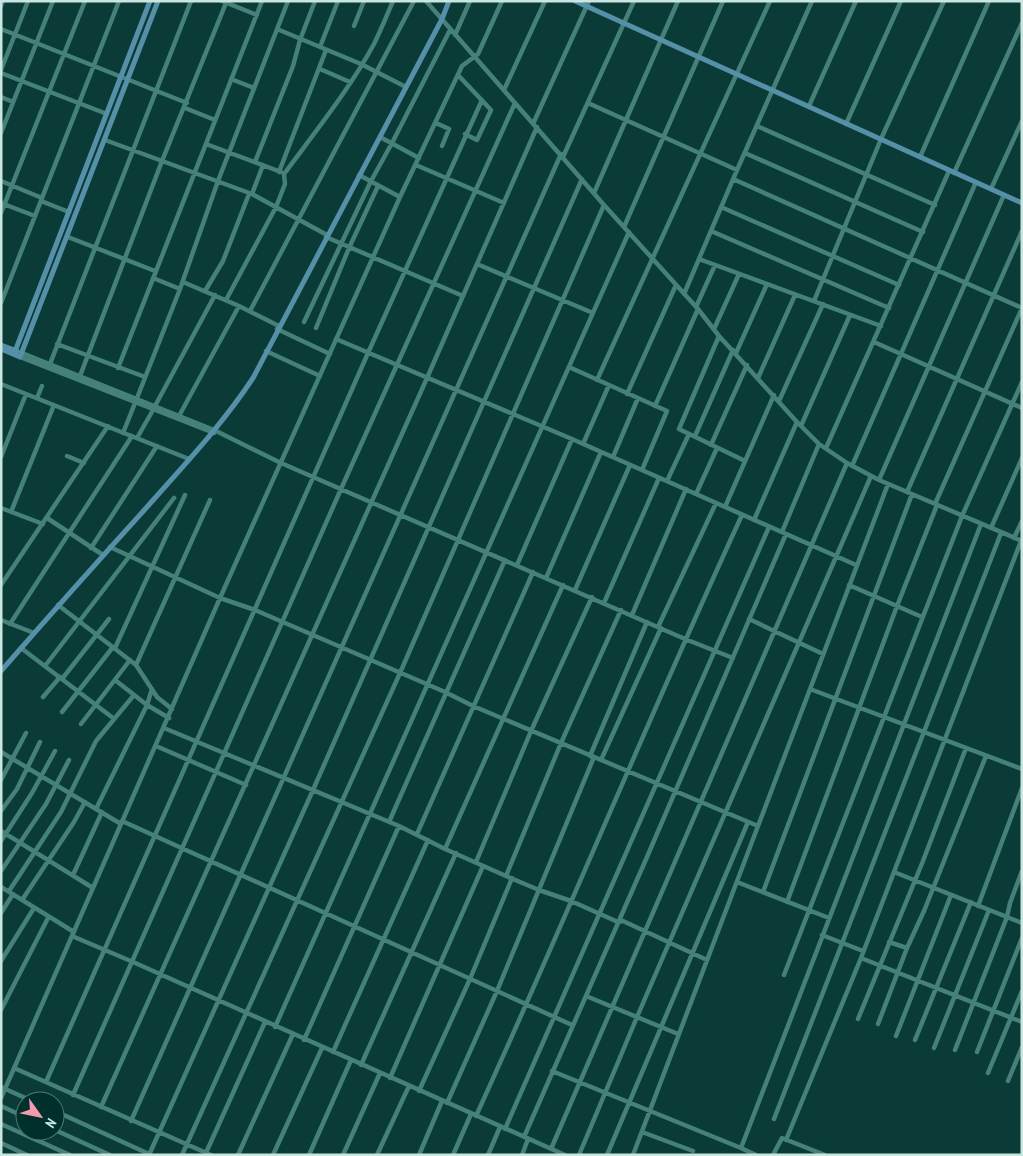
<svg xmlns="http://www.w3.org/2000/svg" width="1023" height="1156" font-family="'PT Sans Narrow',sans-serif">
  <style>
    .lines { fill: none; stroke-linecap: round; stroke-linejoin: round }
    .minor { stroke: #468179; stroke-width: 4.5 }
    .major { stroke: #568fa8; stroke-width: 5 }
  </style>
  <rect width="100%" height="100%" fill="#0a3b36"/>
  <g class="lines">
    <path class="minor" d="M222,1L257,15
      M426,1L604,205L698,309L719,336L797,422L819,444L847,463L879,480L1022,541
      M1,6L3,1
      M354,26L364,1
      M1,29L187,103
      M277,29L361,64L406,87
      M455,35L470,1
      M320,47L338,1
      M320,69L350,82
      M1,70L28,1
      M1,73L107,114
      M458,75L491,110L477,140L465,134
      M231,79L254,88
      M504,90L545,1
      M1,97L13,102
      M588,103L737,170
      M809,106L856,1
      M185,108L215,120
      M436,123L449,129L442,146
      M533,124L589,1
      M846,124L901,1
      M757,126L935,205
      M1,133L53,1
      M380,137L419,158
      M105,140L252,194L327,235
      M206,144L281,172
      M745,153L923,232
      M563,157L634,1
      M920,157L989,1
      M255,162L293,66L300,40L315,1
      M416,165L504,203
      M279,172L326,50
      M954,173L1022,23
      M359,175L400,197
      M733,179L1022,308
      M1,181L42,198
      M991,189L1022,121
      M594,193L678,1
      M252,194L263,165
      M41,201L69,212
      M1,203L35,216
      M721,207L899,285
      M1,213L85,1
      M624,227L723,1
      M711,231L889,308
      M68,237L155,271
      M326,237L463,296
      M699,259L881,326
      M477,264L593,313
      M153,278L180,289
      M183,282L239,306L279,326
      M205,291L223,261L249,194
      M684,294L737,170L812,1
      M226,300L276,207L285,184L284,174C315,132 349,90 374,44C381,30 387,15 393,1
      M814,301L881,139L944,1
      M1,303L119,1
      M696,307L715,265
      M250,311L414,1
      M304,322L371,181L392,143L450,30
      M316,328L349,248L378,186
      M277,329L330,354
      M714,329L739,274
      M719,336L679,429L745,461
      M336,339L572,439L856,565
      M874,342L1022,408
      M57,344L145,377
      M266,351L320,376
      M22,353L214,430L281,463L685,639L733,658
      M736,353L767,284
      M20,357L214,433
      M50,364L191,1
      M569,367L667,411L642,470
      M118,368L262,1
      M80,376L162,161L226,3
      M758,378L795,295
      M597,380L770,1
      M1,384L189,459
      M627,394L676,285
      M37,398L42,386
      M137,398L180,289L218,181L288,1
      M779,401L823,304
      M155,406L215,295
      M655,406L698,309
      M179,416L239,306
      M801,426L850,315
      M123,433L135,403
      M695,436L733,350
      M137,438L153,410
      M583,444L609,385
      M711,445L747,365
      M826,448L949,171
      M67,456L84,463
      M1,457L26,394
      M613,457L638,398
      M852,466L976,182
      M879,480L1004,195
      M667,481L689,434
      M907,492L1022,231
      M696,494L717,448
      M935,504L1022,308
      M725,507L774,395
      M1,508L43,524
      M11,512L54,405
      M47,518L103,555
      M754,520L797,422
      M991,528L1022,458
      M782,532L819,444
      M1014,538L1022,521
      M110,547L220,598L255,610L445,692L473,706L758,826
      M91,548L157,446
      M517,565L572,439
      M546,578L601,452
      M1,585L108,426
      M849,585L922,617
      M575,590L630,465
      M604,603L659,478
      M58,605L136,665L157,697L172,709
      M632,615L686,489
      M749,619L823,654
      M1,620L34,633
      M10,624L132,436
      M658,627L716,503
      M21,648L113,718
      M115,648L185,495
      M136,665L210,500
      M45,666L174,498
      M62,679L109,619
      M115,680L147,705L169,718
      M810,689L1022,769
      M43,697L60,677
      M62,712L113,647
      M81,724L130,660
      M164,728L399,826L445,849L506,876L539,890L571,901L618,922L623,921L707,960
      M156,746L246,785
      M1,752L121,824
      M590,756L647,622
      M601,760L661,628
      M1,780L26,733
      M96,809L147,705L152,689
      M1,811L17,789L40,742
      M122,821L572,1025
      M389,822L505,560
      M1,831L93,888
      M417,834L533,572
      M1,841L32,793L55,751
      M445,849L563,585
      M476,862L531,731L592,597
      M1,871L46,804L69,760
      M894,872L1022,923
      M73,875L102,812
      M506,876L561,743L621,610
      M737,882L829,918
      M1,887L74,932
      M9,891L61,812L96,741L134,695
      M763,892L912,494
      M22,900L74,822L85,802
      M787,902L897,606L937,505
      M978,906L1022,788
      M1,913L13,894
      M822,935L863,951
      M72,936L133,962L565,1155
      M889,942L907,948
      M861,958L1022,1022
      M1,961L34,908
      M784,975L962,516L1022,382
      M586,996L678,1034
      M1,1010L48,918
      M858,1019L923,861L966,748
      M878,1024L907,948L924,911L986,756
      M275,1027L629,232
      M896,1036L951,895
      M304,1040L399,826
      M915,1040L971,902
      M934,1048L989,910
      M955,1050L1007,917L1010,903L1022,871
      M333,1052L428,840
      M977,1052L1022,938
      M361,1065L456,853
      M14,1068L211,1155
      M552,1071L741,1148
      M988,1073L1022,991
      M390,1078L483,866
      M1008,1081L1022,1047
      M46,1082L368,353L482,100
      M1,1087L32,1101
      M419,1091L470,979L512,878
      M73,1095L341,489L515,103
      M1,1098L220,598L400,197L462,66L478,54L502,1
      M447,1103L497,991L594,757
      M1,1106L25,1117
      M101,1107L427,378L537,127
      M55,1111L149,1154
      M476,1116C567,917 650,714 742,515
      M774,1119L1001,533
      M131,1121L561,154
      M1,1124L70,1155
      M505,1129L769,527
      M55,1130L110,1155
      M642,1132L693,1151
      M524,1137L647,857L786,534
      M786,1140L861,958L1021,541
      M1,1143L27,1155
      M551,1149L847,463
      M149,1155L313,790L582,179
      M182,1155L400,673L604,205
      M205,1155L265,1022
      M238,1155L293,1034
      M273,1155L322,1048
      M309,1155L351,1060
      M343,1155L380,1073
      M377,1155L409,1086
      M419,1155L442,1101
      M453,1155L471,1114
      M488,1155L500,1127
      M522,1155L528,1139
      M579,1155L637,1017L871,476
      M607,1155L748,822
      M633,1155L888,484
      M756,1155L741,1148L981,524
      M773,1155L782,1138L825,1155"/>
    <path class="major" d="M575,1L1022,203
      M1,345L17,351
      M1,349L20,357L158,1
      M14,354L150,1
      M1,671C49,616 98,561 147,507C184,465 222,425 253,378L442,19L449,1"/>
  </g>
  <rect width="1023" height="1156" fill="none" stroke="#c9e6e1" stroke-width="5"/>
  <g transform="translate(40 1116) rotate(123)"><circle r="24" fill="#00302c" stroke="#507974"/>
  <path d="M0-4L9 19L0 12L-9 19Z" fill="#f29aae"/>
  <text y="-8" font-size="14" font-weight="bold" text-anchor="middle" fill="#c9e6e1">N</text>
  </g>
</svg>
